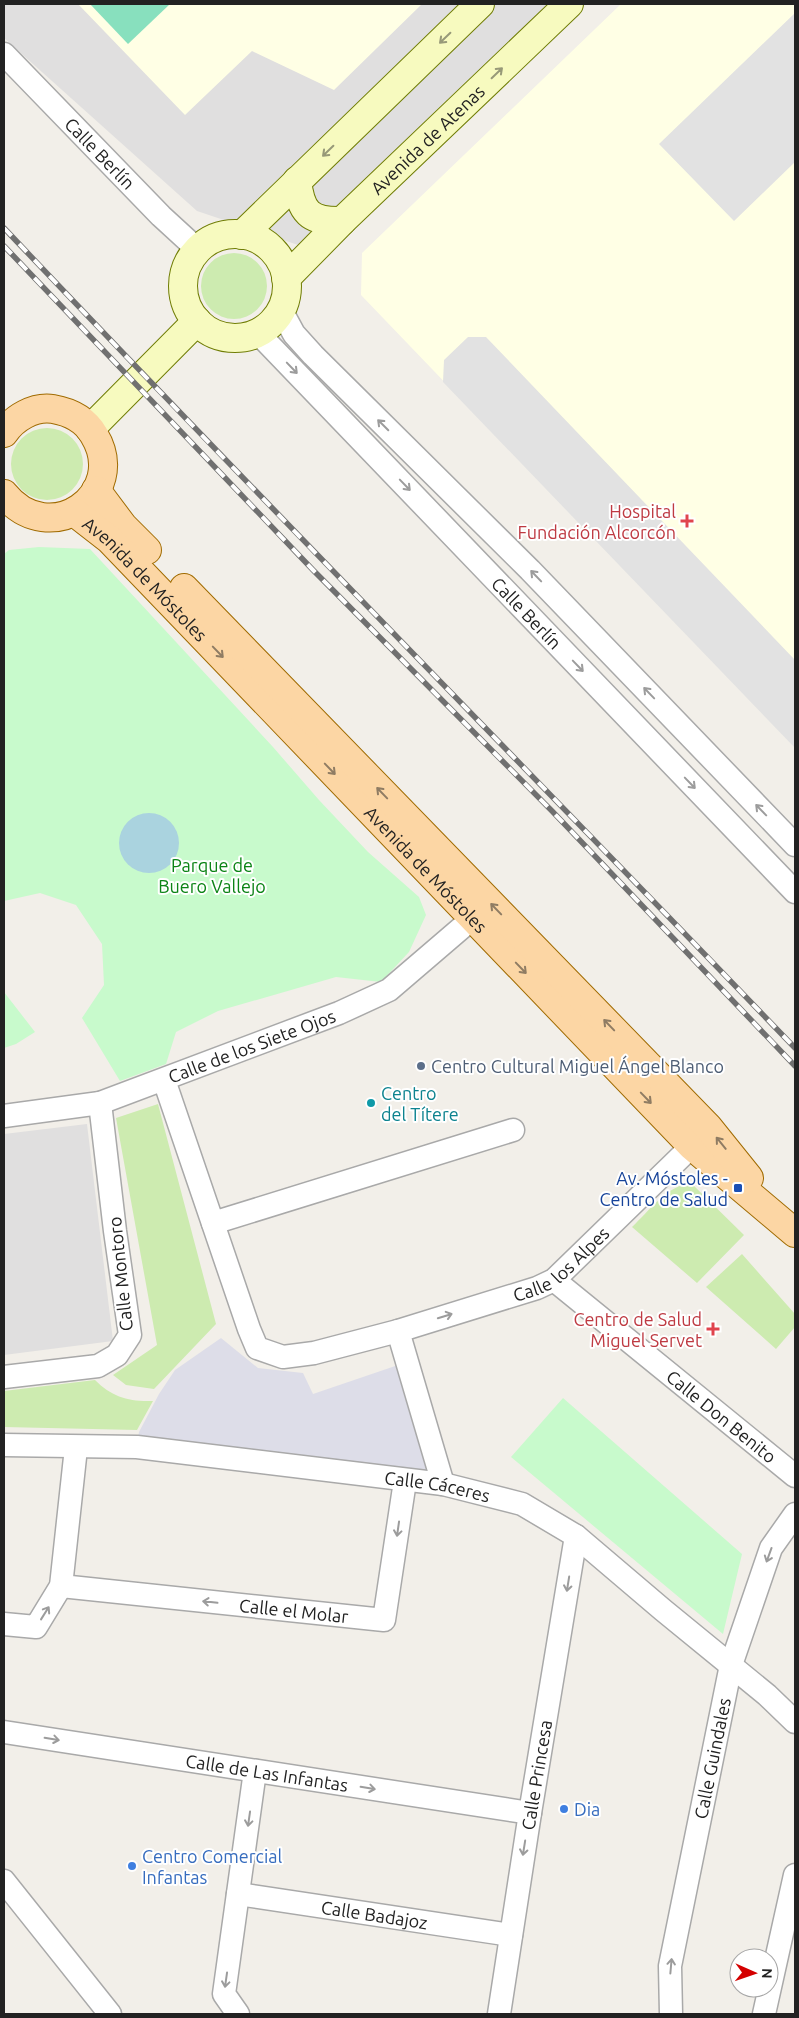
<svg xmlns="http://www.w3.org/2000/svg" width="799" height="2018" font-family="Ubuntu,sans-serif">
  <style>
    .residential { fill: #e0dfdf }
    .education { fill: #ffffe5 }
    .grass { fill: #cdebb0 }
    .park { fill: #c8facc }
    .pitch { fill: #88e0be }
    .parking { fill: #e2e2e2 }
    .plaza { fill: #dddde8 }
    .water { fill: #aad3df }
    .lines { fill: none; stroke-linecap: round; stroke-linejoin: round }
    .street-casing { stroke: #a9a9a9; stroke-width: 25 }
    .secondary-casing { stroke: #707d05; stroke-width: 30 }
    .primary-casing { stroke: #a06b00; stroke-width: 30 }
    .street { stroke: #fff; stroke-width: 22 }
    .secondary { stroke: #f7fabf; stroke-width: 28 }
    .primary { stroke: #fcd6a4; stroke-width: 28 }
    .rail-casing { stroke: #707070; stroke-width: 5.5 }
    .rail { stroke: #fff; stroke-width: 4; stroke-dasharray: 11; stroke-linecap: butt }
    .oneway { stroke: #979978 }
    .oneway2 { stroke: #9c9c9c }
    .oneway3 { stroke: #8f7c63 }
    .health-dot { fill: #e0444e; stroke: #fff; stroke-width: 2 }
    .service-dot { fill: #5c6f8a; stroke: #fff; stroke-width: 2 }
    .culture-dot { fill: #0f9aa8; stroke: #fff; stroke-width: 2 }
    .transit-dot { fill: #1a4fb4; stroke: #fff; stroke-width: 2 }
    .shop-dot { fill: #3f7fe0; stroke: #fff; stroke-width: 2 }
    .labels { text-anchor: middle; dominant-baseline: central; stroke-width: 4; stroke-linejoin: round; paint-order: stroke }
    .street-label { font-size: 18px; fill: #222; stroke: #fff }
    .health-label { font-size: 18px; fill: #be3a42; stroke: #fff; text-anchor: end }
    .park-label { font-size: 18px; fill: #0c8416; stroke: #fff }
    .service-label { font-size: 18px; fill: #4e5e75; stroke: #fff; text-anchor: start }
    .culture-label { font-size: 18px; fill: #0d838f; stroke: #fff; text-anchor: start }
    .transit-label { font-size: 18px; fill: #164399; stroke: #fff; text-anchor: end }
    .shop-label { font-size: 18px; fill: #366cbe; stroke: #fff; text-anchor: start }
  </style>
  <rect width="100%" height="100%" fill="#f2efe9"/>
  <path class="residential" d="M4,4H568L328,255L197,211L4,38Z
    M87,1124L113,1341L4,1355V1134Z"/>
  <path class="education" d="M78,4H422L334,90L252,51L185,115Z
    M621,4H795V747L361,295L362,253Z"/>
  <path class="grass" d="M201 286a33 33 0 1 1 66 0a33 33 0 1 1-66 0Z
    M11 464a36 36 0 1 1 72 0a36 36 0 1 1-72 0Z
    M158,1104L216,1324L154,1389L126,1385L113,1375L157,1345L116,1118Z
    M691,1183L744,1235L697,1283L632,1227C649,1211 668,1185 691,1183Z
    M742,1254L795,1314V1327L776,1349L706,1287Z
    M95,1380C112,1397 129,1402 153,1401L137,1430L4,1427V1391Z"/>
  <path class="park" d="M39,547L90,549L273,747L319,800L368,852L419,897L426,915L409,952L381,982L336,977L218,1011L176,1032L166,1064L120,1081L82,1018L104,985L102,944L76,905L40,893L4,901V554L9,550Z
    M4,992L35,1032L16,1044L4,1048Z
    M563,1398L742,1554L723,1634L511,1457Z"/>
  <path class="pitch" d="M90,4H170L128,44Z"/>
  <path class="parking" d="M795,13V162L734,221L659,144Z
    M468,337H486L795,660V748L443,382L444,360Z"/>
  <path class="plaza" d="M221,1338L258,1368L303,1373L313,1394L407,1362L443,1484L137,1447L139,1432L159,1394L175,1370Z"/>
  <path class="water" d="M119 843a30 30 0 1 1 60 0a30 30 0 1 1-60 0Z"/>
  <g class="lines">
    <g class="street-casing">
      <g id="street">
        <path id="s1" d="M4,54L161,216L197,249"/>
        <path d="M281,310L294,334L313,355L530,570L795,845"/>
        <path id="s2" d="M258,333L795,892"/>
        <path id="s3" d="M164,1080L249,1329L257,1348L283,1357L314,1353L398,1331L537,1288L554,1280L692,1146"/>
        <path id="s4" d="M4,1116L100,1103L339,1013L389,990L473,918"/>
        <path d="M213,1223L513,1130"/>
        <path id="s5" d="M554,1280L795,1476"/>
        <path d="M398,1331L443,1484"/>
        <path d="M4,1377L98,1366L117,1355L130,1335L115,1231L100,1103"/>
        <path id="s6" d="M4,1445L137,1447L443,1484L522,1504L576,1536L663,1610L767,1695L795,1722"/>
        <path id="s7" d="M61,1586L384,1620L405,1481"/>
        <path d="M4,1624L36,1627L61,1586L76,1448"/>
        <path id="s8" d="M4,1732L530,1813"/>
        <path d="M4,1881L110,2014"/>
        <path id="s9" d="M238,1894L511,1935"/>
        <path d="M238,2014L224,1994L255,1771"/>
        <path id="s10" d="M499,2014L530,1813L576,1536"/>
        <path id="s11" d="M671,2014L670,1966L731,1665L771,1548L795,1514"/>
        <path d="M764,2014L795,1875"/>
      </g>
    </g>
    <g class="secondary-casing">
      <g id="secondary">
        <path d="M297,181C301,212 309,222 342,221"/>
        <circle cx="235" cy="286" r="52"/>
        <path d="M242,235L480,4"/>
        <path id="s12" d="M286,278L342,221L569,4"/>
        <path d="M90,429L197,321"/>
      </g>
    </g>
    <g class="primary-casing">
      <g id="primary">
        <path d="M4,433C14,418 34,406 53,409C70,412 85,419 94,435C130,494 50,551 4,494"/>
        <path d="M96,490L123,526L147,550"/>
        <path id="s13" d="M74,512L110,540L692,1146L795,1233"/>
        <path d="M184,588L708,1127L749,1178"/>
      </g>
    </g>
    <use href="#street" class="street"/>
    <use href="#secondary" class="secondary"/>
    <use href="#primary" class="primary"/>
    <g class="rail-casing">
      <path id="rail" d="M4,228C265,504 532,774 795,1048
        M4,246L313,570L552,811L795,1066"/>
    </g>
    <use href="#rail" class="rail"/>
  </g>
  <defs><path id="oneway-shaft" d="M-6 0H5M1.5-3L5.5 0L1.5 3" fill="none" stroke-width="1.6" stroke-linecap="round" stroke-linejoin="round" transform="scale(1.25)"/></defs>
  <g class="oneway">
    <use href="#oneway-shaft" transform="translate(445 38) rotate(136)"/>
    <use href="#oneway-shaft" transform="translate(497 73) rotate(-44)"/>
    <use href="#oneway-shaft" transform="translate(328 151) rotate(136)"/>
  </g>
  <g class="oneway2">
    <use href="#oneway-shaft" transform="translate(292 368) rotate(46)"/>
    <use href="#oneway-shaft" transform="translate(383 425) rotate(-135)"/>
    <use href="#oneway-shaft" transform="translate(405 485) rotate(46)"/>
    <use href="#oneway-shaft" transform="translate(536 576) rotate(-134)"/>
    <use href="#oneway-shaft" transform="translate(578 666) rotate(46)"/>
    <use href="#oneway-shaft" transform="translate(649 693) rotate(-134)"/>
    <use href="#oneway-shaft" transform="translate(690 783) rotate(46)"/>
    <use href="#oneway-shaft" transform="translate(761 810) rotate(-134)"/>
    <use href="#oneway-shaft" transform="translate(445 1316) rotate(-17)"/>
    <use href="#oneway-shaft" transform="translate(398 1529) rotate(98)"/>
    <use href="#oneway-shaft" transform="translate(769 1555) rotate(110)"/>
    <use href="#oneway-shaft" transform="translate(568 1584) rotate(99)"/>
    <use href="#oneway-shaft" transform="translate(210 1602) rotate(-174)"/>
    <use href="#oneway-shaft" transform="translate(45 1613) rotate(-58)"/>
    <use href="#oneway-shaft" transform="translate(52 1739) rotate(9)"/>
    <use href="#oneway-shaft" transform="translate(368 1788) rotate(9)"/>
    <use href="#oneway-shaft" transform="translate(249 1819) rotate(98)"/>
    <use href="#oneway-shaft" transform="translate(524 1848) rotate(99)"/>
    <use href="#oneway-shaft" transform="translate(671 1966) rotate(-85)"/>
    <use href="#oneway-shaft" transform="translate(226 1980) rotate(98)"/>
  </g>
  <g class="oneway3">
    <use href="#oneway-shaft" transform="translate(218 652) rotate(46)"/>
    <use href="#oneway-shaft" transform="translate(330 769) rotate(46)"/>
    <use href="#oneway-shaft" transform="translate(382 793) rotate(-134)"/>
    <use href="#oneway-shaft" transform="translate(496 909) rotate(-134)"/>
    <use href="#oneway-shaft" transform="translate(521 968) rotate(46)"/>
    <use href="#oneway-shaft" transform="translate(609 1025) rotate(-134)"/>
    <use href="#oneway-shaft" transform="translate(646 1098) rotate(46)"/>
    <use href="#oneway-shaft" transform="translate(721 1143) rotate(-129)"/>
  </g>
  <g class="health-dot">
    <path d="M684.5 513.5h5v5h5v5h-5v5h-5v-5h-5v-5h5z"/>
    <path d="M710.5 1321.5h5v5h5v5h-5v5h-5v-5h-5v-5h5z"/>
  </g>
  <circle class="service-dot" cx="421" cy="1066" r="5"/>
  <circle class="culture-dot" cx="371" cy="1103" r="5"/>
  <rect class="transit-dot" x="733" y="1183" width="10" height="10" rx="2.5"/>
  <g class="shop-dot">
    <circle cx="564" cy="1809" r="5"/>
    <circle cx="132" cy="1866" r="5"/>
  </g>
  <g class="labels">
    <g class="street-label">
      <text stroke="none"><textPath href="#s12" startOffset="198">Avenida de Atenas</textPath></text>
      <text stroke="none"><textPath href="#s1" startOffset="138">Calle Berlín</textPath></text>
      <text stroke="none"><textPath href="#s13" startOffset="98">Avenida de Móstoles</textPath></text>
      <text stroke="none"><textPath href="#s2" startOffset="388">Calle Berlín</textPath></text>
      <text stroke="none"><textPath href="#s13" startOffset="502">Avenida de Móstoles</textPath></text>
      <text stroke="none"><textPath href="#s4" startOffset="259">Calle de los Siete Ojos</textPath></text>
      <text stroke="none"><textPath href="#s3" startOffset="608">Calle los Alpes</textPath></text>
      <text transform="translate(120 1274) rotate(-96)">Calle Montoro</text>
      <text stroke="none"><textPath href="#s5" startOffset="216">Calle Don Benito</textPath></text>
      <text stroke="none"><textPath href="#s6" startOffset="436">Calle Cáceres</textPath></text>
      <text stroke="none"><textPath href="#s7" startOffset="234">Calle el Molar</textPath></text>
      <text stroke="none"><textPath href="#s11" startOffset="260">Calle Guindales</textPath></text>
      <text stroke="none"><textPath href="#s8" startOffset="266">Calle de Las Infantas</textPath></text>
      <text stroke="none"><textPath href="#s10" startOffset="242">Calle Princesa</textPath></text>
      <text stroke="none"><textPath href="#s9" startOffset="138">Calle Badajoz</textPath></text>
    </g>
    <g class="health-label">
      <text x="676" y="511">Hospital<tspan x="676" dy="21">Fundación Alcorcón</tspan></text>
      <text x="702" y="1319">Centro de Salud<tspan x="702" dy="21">Miguel Servet</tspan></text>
    </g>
    <g class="park-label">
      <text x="212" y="865">Parque de<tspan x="212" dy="21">Buero Vallejo</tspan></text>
    </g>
    <g class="service-label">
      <text x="431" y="1066">Centro Cultural Miguel Ángel Blanco</text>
    </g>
    <g class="culture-label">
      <text x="381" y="1093">Centro<tspan x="381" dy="21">del Títere</tspan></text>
    </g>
    <g class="transit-label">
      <text x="728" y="1178">Av. Móstoles -<tspan x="728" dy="21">Centro de Salud</tspan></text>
    </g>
    <g class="shop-label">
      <text x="574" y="1809">Dia</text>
      <text x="142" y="1856">Centro Comercial<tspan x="142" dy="21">Infantas</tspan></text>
    </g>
  </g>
  <rect width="799" height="2018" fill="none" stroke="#222222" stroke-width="10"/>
  <g transform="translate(754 1973) rotate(92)"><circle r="24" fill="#ffffff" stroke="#a7a7a7"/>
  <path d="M0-4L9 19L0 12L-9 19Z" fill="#d40000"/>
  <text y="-8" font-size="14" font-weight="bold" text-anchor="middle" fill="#222222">N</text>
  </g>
</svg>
